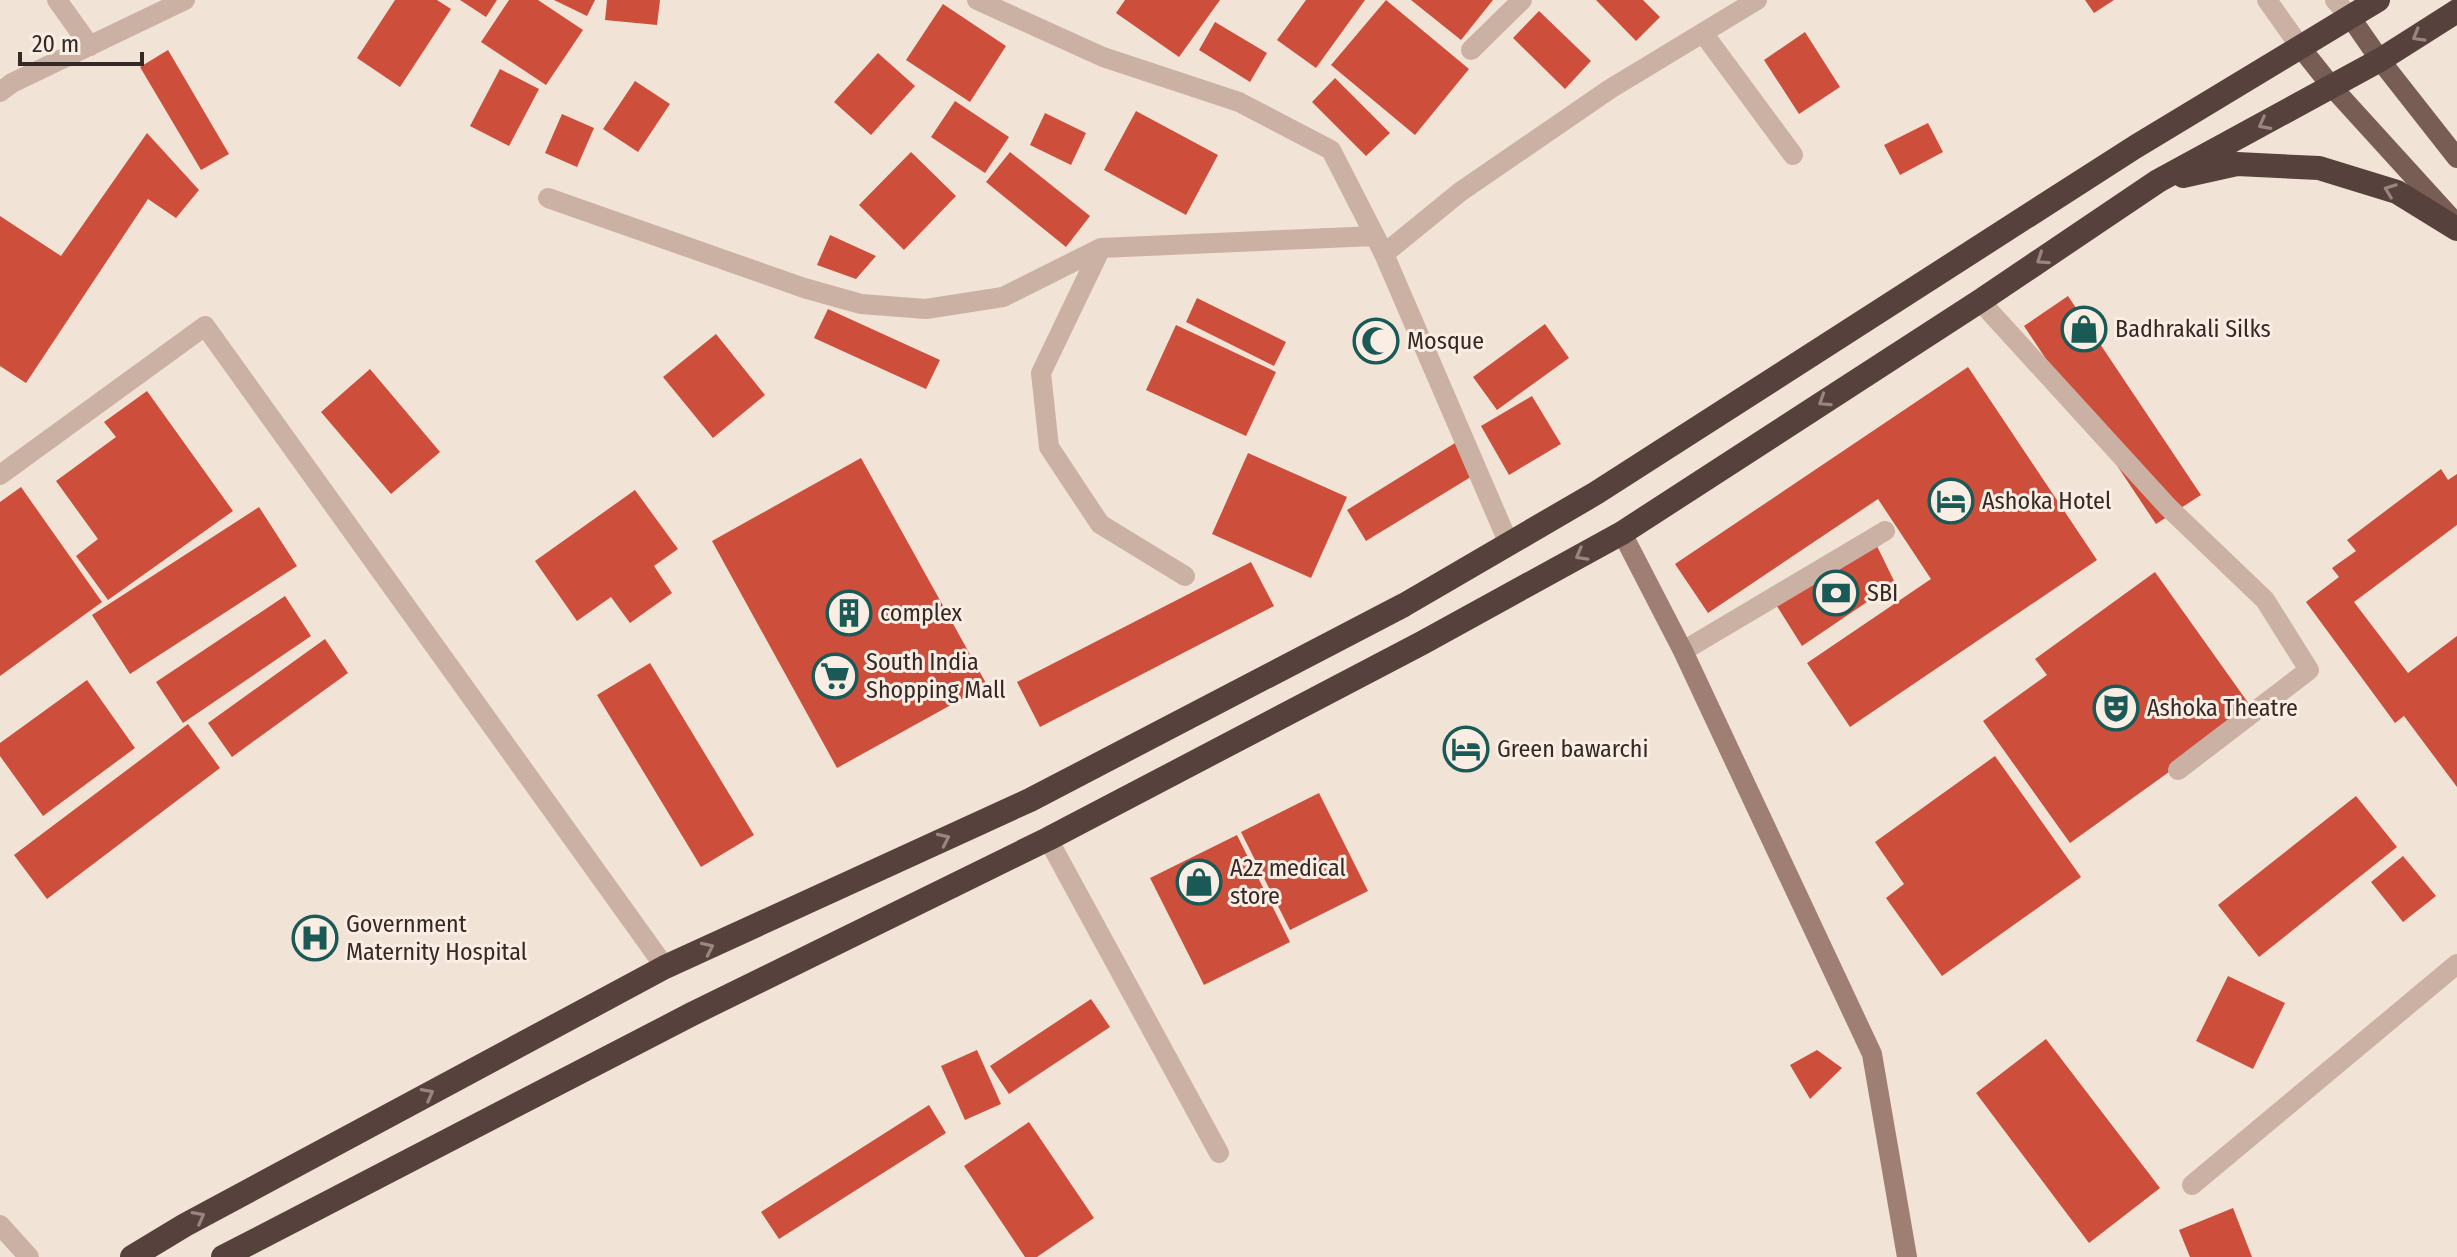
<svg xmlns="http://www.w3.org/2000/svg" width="2457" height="1257" font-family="'Fira Sans Condensed',sans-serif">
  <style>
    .building { fill: #cd4e3b }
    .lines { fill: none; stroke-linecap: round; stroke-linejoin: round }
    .street { stroke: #cbb1a3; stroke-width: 20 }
    .secondary { stroke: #9f7f74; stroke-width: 20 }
    .primary { stroke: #785d55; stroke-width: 20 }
    .highway { stroke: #57413c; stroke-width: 24 }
    .oneway { stroke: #98867f }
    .labels { text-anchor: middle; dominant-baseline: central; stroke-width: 6; stroke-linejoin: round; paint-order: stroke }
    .poi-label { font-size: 24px; fill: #352925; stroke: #faede4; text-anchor: start }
  </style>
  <rect width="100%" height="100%" fill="#f2e3d7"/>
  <path class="building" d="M395,0H437L451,9L400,87L357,58Z
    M460,0H497L486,17Z
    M509,0H538L583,30L546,85L481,42Z
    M554,0H595L587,16Z
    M607,0H660L657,25L605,20Z
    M1125,0H1220L1179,57L1116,13Z
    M1306,0H1365L1316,68L1277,40Z
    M1386,0L1469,69L1415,135L1331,65Z
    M1411,0H1493L1461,40Z
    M1596,0H1643L1660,17L1636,41Z
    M2085,0H2114L2094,13Z
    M943,4L1006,46L970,102L906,60Z
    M1539,11L1591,61L1565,89L1513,38Z
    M1215,22L1267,53L1250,82L1199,50Z
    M1805,32L1840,87L1799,114L1764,60Z
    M168,50L229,154L201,170L140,67Z
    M878,53L915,86L871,135L834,102Z
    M500,69L539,89L509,146L470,126Z
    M1335,78L1390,133L1366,156L1312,102Z
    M635,81L670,104L638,152L603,129Z
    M955,101L1009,137L985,173L931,137Z
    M1136,111L1218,155L1186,215L1104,170Z
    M1045,113L1086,133L1071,165L1030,145Z
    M562,114L594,128L577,167L545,153Z
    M1928,123L1943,152L1900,175L1884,145Z
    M147,133L199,190L176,218L148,199L26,383L0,366V216L61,256Z
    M911,152L956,196L904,250L859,205Z
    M1010,152L1090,216L1066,247L986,182Z
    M830,235L876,256L856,279L817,265Z
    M2068,296L2201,495L2156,524L2024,326Z
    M1197,298L1286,342L1274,366L1186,322Z
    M828,309L940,360L926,389L814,338Z
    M1545,324L1569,358L1497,410L1473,377Z
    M1176,325L1276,372L1246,436L1146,390Z
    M716,334L765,395L713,438L663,377Z
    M1968,367L2097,560L1850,727L1807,663L1931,579L1878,499L1708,613L1675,564Z
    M370,369L440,452L391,494L321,412Z
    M147,391L233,511L108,600L76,556L98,539L56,481L116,437L104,422Z
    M1532,396L1561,444L1509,475L1481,426Z
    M1455,443L1474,475L1366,541L1347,510Z
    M1248,453L1347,497L1311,578L1212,534Z
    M861,458L987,685L837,768L712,541Z
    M2441,469L2448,480L2457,474V525L2354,602L2408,673L2457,636V787L2404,716L2395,723L2306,602L2339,577L2332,568L2356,551L2347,540Z
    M21,487L102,602L0,676V502Z
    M635,490L678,549L654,566L672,593L630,623L611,597L577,621L535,561Z
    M259,507L297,566L130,674L92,615Z
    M1876,544L1895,583L1802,646L1775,603Z
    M1251,562L1274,606L1040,727L1017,682Z
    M2155,572L2254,711L2070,843L1983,721L2047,675L2035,659Z
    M285,596L311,636L183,723L156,682Z
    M325,639L348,673L232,757L208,723Z
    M650,663L754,835L701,867L597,695Z
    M87,680L135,748L43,816L0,756V743Z
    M188,724L220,768L47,899L14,855Z
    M1995,756L2081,877L1942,976L1886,898L1904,884L1875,842Z
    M1319,793L1368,891L1290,930L1241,832Z
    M2356,796L2397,847L2259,957L2218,905Z
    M1237,835L1290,942L1204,985L1150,878Z
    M2403,856L2436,896L2403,922L2371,882Z
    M2228,976L2285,1003L2253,1069L2196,1041Z
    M1091,999L1110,1027L1009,1094L990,1066Z
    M2046,1039L2160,1188L2089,1243L1976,1093Z
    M977,1050L1001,1104L965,1120L941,1066Z
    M1817,1050L1842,1068L1810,1099L1790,1065Z
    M929,1105L946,1133L779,1239L761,1212Z
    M1029,1122L1094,1218L1037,1257H1025L964,1166Z
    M2233,1208L2252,1257H2190L2179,1230Z"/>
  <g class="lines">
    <path class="street" d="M57,0L90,46
      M977,0L1103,57L1239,102L1331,150L1375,236L1101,248L1041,373L1049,447L1100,524L1185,576
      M2267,0L2301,48
      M2335,0L2351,18
      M1703,33L1793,155
      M1471,50L1522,0
      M0,92L12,83L185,0
      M548,198L804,288L861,304L926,309L1003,297L1101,248
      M1375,236L1384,254L1460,192L1610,89L1757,0
      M1384,254L1509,544
      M1980,301L2168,507L2265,600L2309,670L2178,770
      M0,475L205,326L665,967
      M1683,651L1885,531
      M1048,839L1219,1153
      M2192,1185L2457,964
      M0,1225L29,1257"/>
    <path class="secondary" d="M1622,533L1683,651L1872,1054L1907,1257"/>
    <path class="primary" d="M2351,18L2380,60L2457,158
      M2301,48L2332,87L2454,221"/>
    <path class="highway" d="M2183,176L2237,164L2319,168L2397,192L2457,229
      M132,1257L185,1225L665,967L1030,800L1404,605L1596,493L2135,147L2378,0
      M223,1257L692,1014L1048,839L1422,643L1622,533L1980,301L2158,181L2380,60L2457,11"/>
  </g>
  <defs><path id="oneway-chevron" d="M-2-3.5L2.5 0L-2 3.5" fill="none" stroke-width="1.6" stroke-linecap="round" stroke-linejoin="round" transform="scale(2)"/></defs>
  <g class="oneway">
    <use href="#oneway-chevron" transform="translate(2418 36) rotate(150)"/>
    <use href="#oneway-chevron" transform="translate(2264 124) rotate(152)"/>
    <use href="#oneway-chevron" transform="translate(2390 190) rotate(-159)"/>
    <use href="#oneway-chevron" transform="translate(2042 259) rotate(146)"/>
    <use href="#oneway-chevron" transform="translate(1824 401) rotate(147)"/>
    <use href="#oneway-chevron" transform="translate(1581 555) rotate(151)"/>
    <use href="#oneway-chevron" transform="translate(944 839) rotate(-25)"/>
    <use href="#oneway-chevron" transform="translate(708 948) rotate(-25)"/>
    <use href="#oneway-chevron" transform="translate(428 1094) rotate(-28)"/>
    <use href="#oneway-chevron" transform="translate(199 1217) rotate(-28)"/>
  </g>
  <defs>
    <g id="shop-ring" transform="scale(2.3)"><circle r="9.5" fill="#faede4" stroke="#195956" stroke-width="1.5"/><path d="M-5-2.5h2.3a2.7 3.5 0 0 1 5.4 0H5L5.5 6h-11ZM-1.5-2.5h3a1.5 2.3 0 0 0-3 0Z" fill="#195956"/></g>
    <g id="mosque-ring" transform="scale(2.3)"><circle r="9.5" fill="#faede4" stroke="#195956" stroke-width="1.5"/><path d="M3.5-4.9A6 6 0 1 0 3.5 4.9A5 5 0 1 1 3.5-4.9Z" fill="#195956"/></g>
    <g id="hotel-ring" transform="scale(2.3)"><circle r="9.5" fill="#faede4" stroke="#195956" stroke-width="1.5"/><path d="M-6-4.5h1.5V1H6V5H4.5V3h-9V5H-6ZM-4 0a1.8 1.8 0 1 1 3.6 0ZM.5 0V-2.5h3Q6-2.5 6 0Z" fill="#195956"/></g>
    <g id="bank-ring" transform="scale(2.3)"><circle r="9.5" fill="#faede4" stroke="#195956" stroke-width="1.5"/><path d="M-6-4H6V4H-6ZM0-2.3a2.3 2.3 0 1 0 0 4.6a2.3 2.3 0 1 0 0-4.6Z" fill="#195956"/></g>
    <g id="building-ring" transform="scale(2.3)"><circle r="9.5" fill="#faede4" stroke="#195956" stroke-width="1.5"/><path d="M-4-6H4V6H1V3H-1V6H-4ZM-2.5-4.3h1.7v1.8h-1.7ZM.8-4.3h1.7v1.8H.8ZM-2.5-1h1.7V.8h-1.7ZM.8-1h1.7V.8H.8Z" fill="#195956"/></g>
    <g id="supermarket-ring" transform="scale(2.3)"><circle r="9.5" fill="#faede4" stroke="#195956" stroke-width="1.5"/><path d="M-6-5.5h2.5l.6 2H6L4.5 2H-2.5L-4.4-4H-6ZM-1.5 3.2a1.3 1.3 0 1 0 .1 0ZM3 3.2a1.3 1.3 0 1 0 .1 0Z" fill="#195956"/></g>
    <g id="theatre-ring" transform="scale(2.3)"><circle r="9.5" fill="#faede4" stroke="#195956" stroke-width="1.5"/><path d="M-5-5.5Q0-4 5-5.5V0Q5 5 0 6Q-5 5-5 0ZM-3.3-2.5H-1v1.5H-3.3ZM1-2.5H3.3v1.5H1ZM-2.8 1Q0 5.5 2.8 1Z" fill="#195956"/></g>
    <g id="hospital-ring" transform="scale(2.3)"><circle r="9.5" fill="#faede4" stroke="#195956" stroke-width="1.5"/><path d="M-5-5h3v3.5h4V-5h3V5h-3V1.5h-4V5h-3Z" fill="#195956"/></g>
  </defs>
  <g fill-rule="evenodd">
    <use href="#shop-ring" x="2084" y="329"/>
    <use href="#mosque-ring" x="1376" y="341"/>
    <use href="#hotel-ring" x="1951" y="501"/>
    <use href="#bank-ring" x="1836" y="593"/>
    <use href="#building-ring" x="849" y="613"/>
    <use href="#supermarket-ring" x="835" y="676"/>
    <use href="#theatre-ring" x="2116" y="708"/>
    <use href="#hotel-ring" x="1466" y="749"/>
    <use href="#shop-ring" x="1199" y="882"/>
    <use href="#hospital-ring" x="315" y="938"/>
  </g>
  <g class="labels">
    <g class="poi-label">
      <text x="2115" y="329">Badhrakali Silks</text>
      <text x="1407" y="341">Mosque</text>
      <text x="1982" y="501">Ashoka Hotel</text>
      <text x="1867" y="593">SBI</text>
      <text x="880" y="613">complex</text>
      <text x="866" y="662">South India<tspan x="866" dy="28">Shopping Mall</tspan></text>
      <text x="2147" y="708">Ashoka Theatre</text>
      <text x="1497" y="749">Green bawarchi</text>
      <text x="1230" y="868">A2z medical<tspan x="1230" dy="28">store</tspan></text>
      <text x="346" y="924">Government<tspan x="346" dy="28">Maternity Hospital</tspan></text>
    </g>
  </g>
  <path d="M20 52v12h122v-12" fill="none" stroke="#352925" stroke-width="4"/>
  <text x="32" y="52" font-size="24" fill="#352925" stroke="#faede4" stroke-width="6" paint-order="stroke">20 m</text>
</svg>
